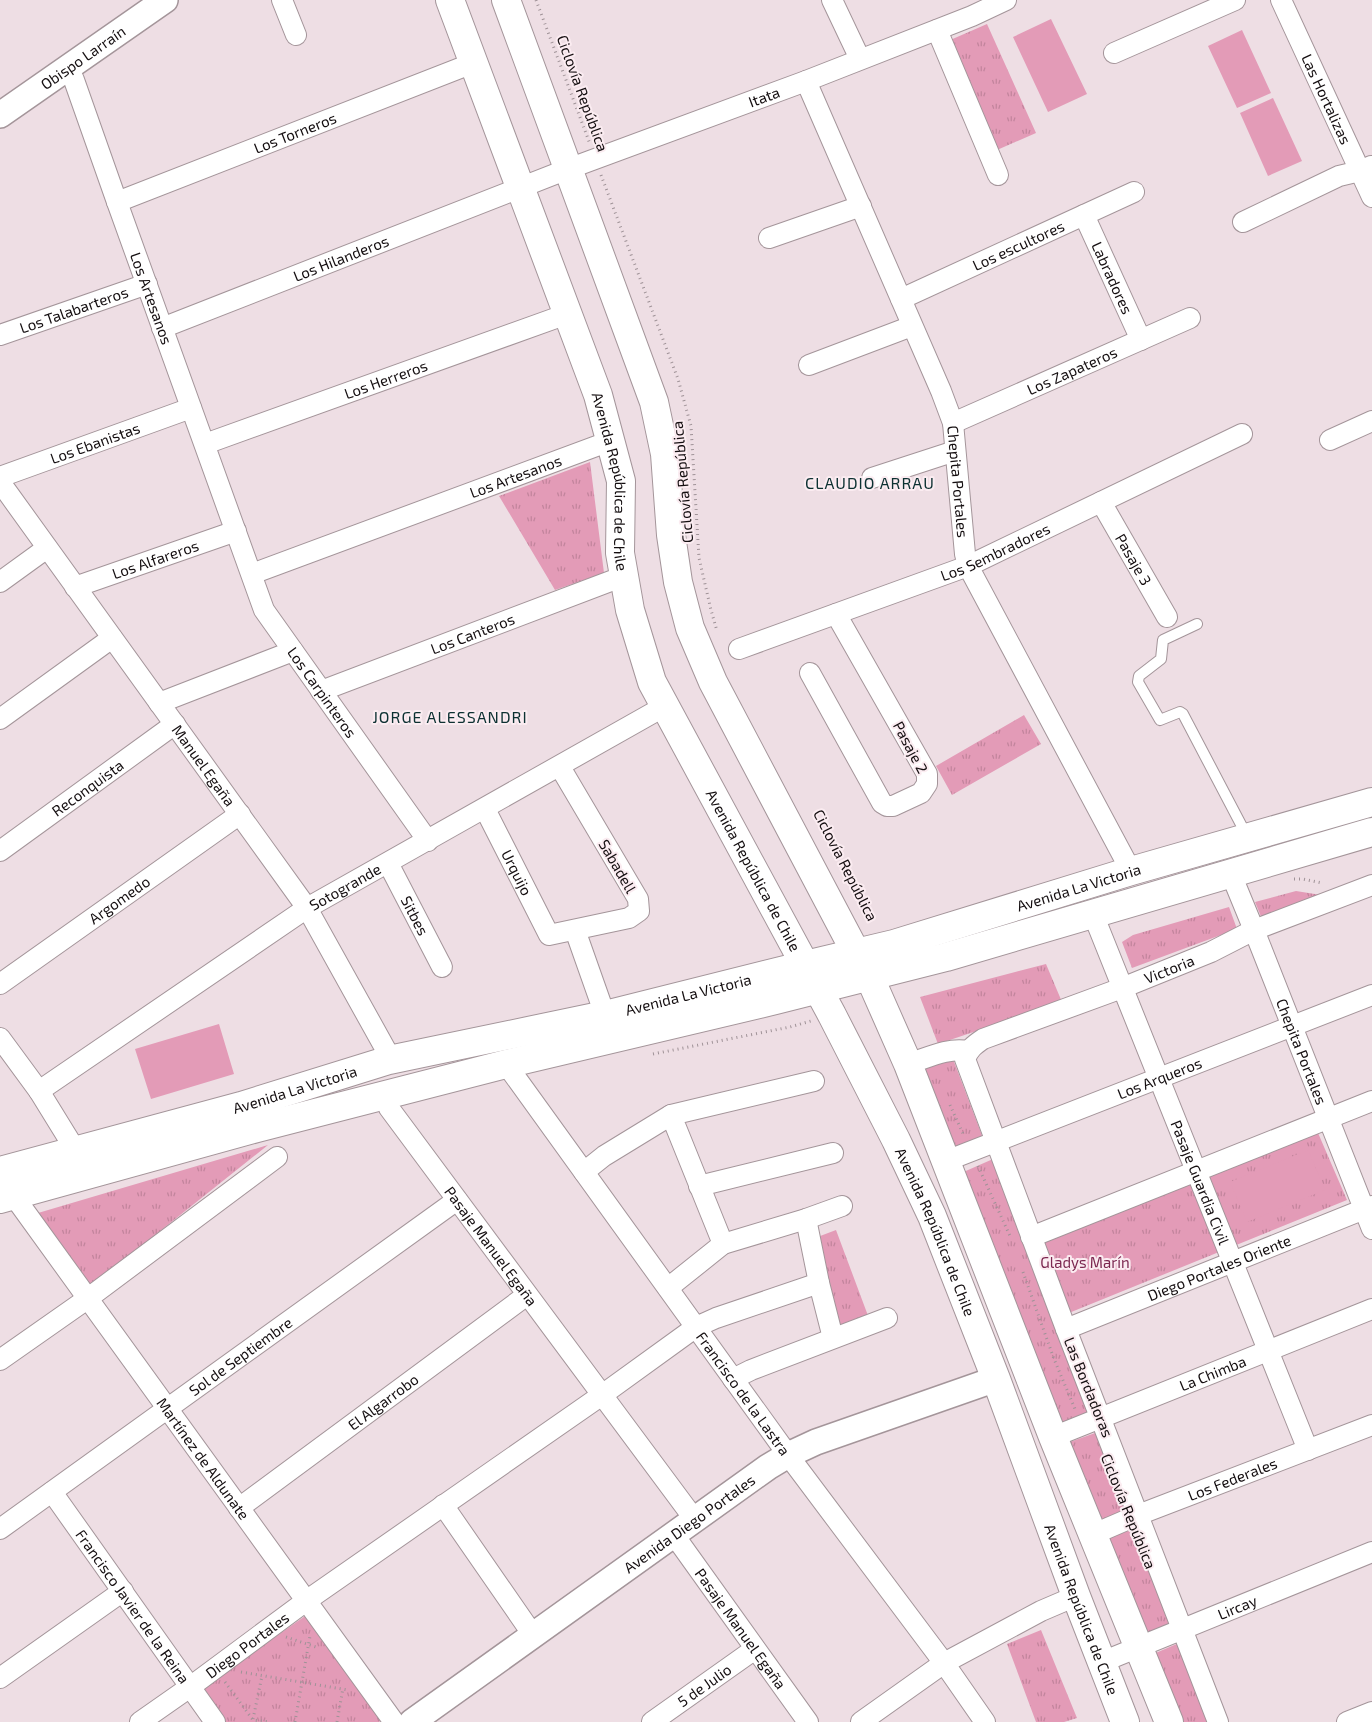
<svg xmlns="http://www.w3.org/2000/svg" width="1372" height="1722" font-family="'Exo 2',sans-serif">
  <style>
    .grass { fill: url(#grass-tufts) }
    .pitch { fill: #e39bb7 }
    .lines { fill: none; stroke-linecap: round; stroke-linejoin: round }
    .service-casing { stroke: #a4959a; stroke-width: 12 }
    .minor-casing { stroke: #a4959a; stroke-width: 22 }
    .tertiary-casing { stroke: #a4959a; stroke-width: 28 }
    .secondary-casing { stroke: #a4959a; stroke-width: 30 }
    .primary-casing { stroke: #a4959a; stroke-width: 30 }
    .path { stroke: #9f9297; stroke-width: 3; stroke-dasharray: 1 4; stroke-linecap: butt }
    .service { stroke: #fff; stroke-width: 10 }
    .minor { stroke: #fff; stroke-width: 20 }
    .tertiary { stroke: #fff; stroke-width: 25 }
    .secondary { stroke: #fff; stroke-width: 28 }
    .primary { stroke: #fff; stroke-width: 28 }
    .labels { text-anchor: middle; dominant-baseline: central; stroke-width: 4; stroke-linejoin: round; paint-order: stroke }
    .street-label { font-size: 15px; fill: #140e10; stroke: #fbecf1 }
    .park-label { font-size: 15px; fill: #7c2750; stroke: #fbecf1 }
    .neighbourhood-label { font-size: 16px; letter-spacing: 1px; fill: #0d3132; stroke: #fbecf1 }
  </style>
  <defs>
    <pattern id="grass-tufts" width="24" height="20" patternUnits="userSpaceOnUse" patternTransform="scale(1.25)"><rect width="24" height="20" fill="#e39bb7"/><path d="M3 7l-1-3M5 7V3M7 7l1-3M15 17l-1-3M17 17v-4M19 17l1-3" fill="none" stroke="#c2849c"/></pattern>
  </defs>
  <rect width="100%" height="100%" fill="#eedee4"/>
  <path class="grass" d="M987,24L1036,133L997,150L948,41Z
    M590,462L604,573L555,590L499,496Z
    M1024,715L1041,744L952,795L936,766Z
    M1296,891L1321,895L1262,919L1255,902Z
    M1229,907L1237,929L1132,968L1122,942L1133,935Z
    M1046,964L1062,1002L938,1044L920,997Z
    M953,1059L983,1138L951,1148L920,1069Z
    M1315,1126L1347,1200L1059,1317L1032,1239Z
    M268,1145L90,1287L38,1213Z
    M993,1159L1089,1414L1061,1427L959,1174Z
    M836,1230L870,1321L827,1337L807,1241Z
    M1098,1432L1129,1510L1096,1522L1067,1443Z
    M1136,1528L1172,1624L1142,1634L1106,1539Z
    M308,1614L382,1720L379,1722H226L202,1688Z
    M1041,1630L1077,1718L1064,1722H1036L1007,1644Z
    M1179,1643L1211,1722H1178L1151,1655Z"/>
  <path class="pitch" d="M1051,19L1087,94L1048,112L1013,37Z
    M1242,30L1271,93L1237,108L1208,46Z
    M1273,98L1302,161L1268,176L1240,113Z
    M219,1024L234,1074L151,1099L135,1049Z
    M1308,1150L1325,1190L1247,1222L1230,1182Z"/>
  <g class="lines">
    <g class="service-casing">
      <path id="service" d="M1197,624L1163,640L1161,659L1139,676L1138,682L1160,720L1180,712L1183,714L1247,836"/>
    </g>
    <g class="minor-casing">
      <g id="minor">
        <path d="M282,0L296,35"/>
        <path d="M832,0L860,59"/>
        <path id="s1" d="M1281,0L1372,197"/>
        <path d="M937,30L998,175"/>
        <path d="M1114,53L1235,0"/>
        <path id="s2" d="M68,67L74,80L117,202L264,610L428,841"/>
        <path id="s3" d="M806,81L941,391L953,423L965,554L968,566L1131,871"/>
        <path id="s4" d="M117,202L473,63"/>
        <path id="s5" d="M1084,215L1141,340"/>
        <path d="M1243,222L1339,176L1360,171L1371,166"/>
        <path d="M769,238L861,206"/>
        <path id="s6" d="M901,299L1134,192"/>
        <path id="s7" d="M162,328L568,169L806,81L972,16L1006,0"/>
        <path id="s8" d="M0,335L147,284"/>
        <path d="M809,365L912,326"/>
        <path id="s9" d="M953,423L1190,318"/>
        <path d="M1330,440L1372,421"/>
        <path id="s10" d="M205,444L567,314"/>
        <path id="s11" d="M0,477L191,408"/>
        <path d="M872,478L955,451"/>
        <path id="s12" d="M0,482L307,908L386,1050L389,1060"/>
        <path id="s13" d="M1101,502L1167,617"/>
        <path id="s14" d="M252,574L610,441"/>
        <path d="M0,582L47,548"/>
        <path id="s15" d="M75,587L236,531"/>
        <path id="s16" d="M739,649L968,566L1242,434"/>
        <path d="M810,673L882,803L887,806H893L921,793L927,784V774L836,614"/>
        <path id="s17" d="M321,691L624,576"/>
        <path d="M159,703L293,651"/>
        <path d="M0,719L112,638"/>
        <path id="s18" d="M485,809L549,935L629,918L639,911L638,899L560,767"/>
        <path id="s19" d="M0,851L175,724"/>
        <path id="s20" d="M388,863L442,967"/>
        <path id="s21" d="M1231,874L1254,930L1372,1229"/>
        <path id="s22" d="M1093,914L1308,1450"/>
        <path d="M575,930L605,1015"/>
        <path id="s23" d="M0,984L240,814"/>
        <path d="M0,1038L39,1091L76,1151L79,1162"/>
        <path id="s24" d="M506,1064L788,1455L944,1663L985,1722"/>
        <path d="M908,1064C927,1058 948,1047 968,1051"/>
        <path id="s25" d="M39,1091L307,908L665,706"/>
        <path id="s26" d="M386,1095L389,1108L695,1520"/>
        <path id="s27" d="M946,1161L1372,995"/>
        <path d="M584,1172L604,1156L671,1115"/>
        <path d="M699,1186L833,1153"/>
        <path id="s28" d="M13,1195L394,1722"/>
        <path d="M806,1219L819,1283L833,1338"/>
        <path d="M1031,1237L1372,1101"/>
        <path d="M723,1244L806,1219L842,1206"/>
        <path d="M668,1288L723,1244L671,1115L814,1081"/>
        <path id="s29" d="M1066,1329L1372,1206"/>
        <path d="M0,1360L87,1299L277,1157"/>
        <path d="M733,1379L751,1370L887,1318"/>
        <path id="s30" d="M1053,1437L1372,1309"/>
        <path id="s31" d="M52,1492L215,1722"/>
        <path d="M443,1505L533,1635"/>
        <path id="s32" d="M239,1508L527,1295"/>
        <path id="s33" d="M0,1529L457,1200"/>
        <path id="s34" d="M1094,1534L1138,1515L1372,1425"/>
        <path id="s35" d="M674,1535L808,1722"/>
        <path id="s36" d="M1102,1662L1372,1552"/>
        <path d="M0,1678L123,1591"/>
        <path id="s37" d="M140,1722L190,1687L306,1601L602,1395L696,1327L716,1318L819,1283"/>
        <path id="s38" d="M652,1722L755,1649"/>
        <path d="M861,1722L944,1663L1041,1611L1076,1596"/>
        <path id="s39" d="M1218,1722L1066,1329L965,1059C969,1049 974,1045 983,1039L1122,988L1211,952L1254,930L1372,885"/>
        <path d="M1347,1722L1372,1712"/>
      </g>
    </g>
    <g class="tertiary-casing">
      <g id="tertiary">
        <path id="s40" d="M0,115L165,0"/>
        <path id="s41" d="M412,1722L768,1467L788,1455L816,1442L996,1379"/>
      </g>
    </g>
    <g class="secondary-casing">
      <g id="secondary">
        <path id="s42" d="M0,1171L241,1106L389,1060L605,1015L805,965L894,944L1131,871L1372,802"/>
        <path d="M0,1199L257,1128L506,1064L776,1000L946,957L1372,832"/>
      </g>
    </g>
    <g class="primary-casing">
      <g id="primary">
        <path id="s43" d="M450,0L598,395L621,481L620,553L630,610L652,682L832,1015L896,1140L932,1216L996,1379L1076,1596L1125,1722"/>
        <path d="M506,0L654,402L665,454L671,535L678,582L690,628L713,682L874,987L908,1064L1053,1437L1169,1722"/>
      </g>
    </g>
    <path class="path" d="M536,0L590,144
      M601,175L678,379L691,426L699,558L711,610L717,631
      M1294,879H1303L1322,883
      M653,1054L790,1027L811,1021
      M950,1105L964,1136
      M978,1166L1010,1236
      M1023,1272L1054,1359L1075,1409
      M286,1637L316,1647
      M241,1672L348,1690
      M225,1682L253,1720L270,1722
      M253,1719L262,1676
      M295,1722L310,1636
      M337,1722L343,1688"/>
    <use href="#service" class="service"/>
    <use href="#minor" class="minor"/>
    <use href="#tertiary" class="tertiary"/>
    <use href="#secondary" class="secondary"/>
    <use href="#primary" class="primary"/>
  </g>
  <g class="labels">
    <g class="street-label">
      <text stroke="none"><textPath href="#s40" startOffset="101">Obispo Larraín</textPath></text>
      <text transform="translate(583 93) rotate(70)">Ciclovía República</text>
      <text stroke="none"><textPath href="#s7" startOffset="645">Itata</textPath></text>
      <text stroke="none"><textPath href="#s1" startOffset="109">Las Hortalizas</textPath></text>
      <text stroke="none"><textPath href="#s4" startOffset="191">Los Torneros</textPath></text>
      <text stroke="none"><textPath href="#s6" startOffset="129">Los escultores</textPath></text>
      <text stroke="none"><textPath href="#s7" startOffset="192">Los Hilanderos</textPath></text>
      <text stroke="none"><textPath href="#s5" startOffset="69">Labradores</textPath></text>
      <text stroke="none"><textPath href="#s2" startOffset="246">Los Artesanos</textPath></text>
      <text stroke="none"><textPath href="#s8" startOffset="78">Los Talabarteros</textPath></text>
      <text stroke="none"><textPath href="#s9" startOffset="130">Los Zapateros</textPath></text>
      <text stroke="none"><textPath href="#s10" startOffset="192">Los Herreros</textPath></text>
      <text stroke="none"><textPath href="#s11" startOffset="101">Los Ebanistas</textPath></text>
      <text stroke="none"><textPath href="#s14" startOffset="281">Los Artesanos</textPath></text>
      <text stroke="none"><textPath href="#s43" startOffset="510">Avenida República de Chile</textPath></text>
      <text transform="translate(682 482) rotate(-95)">Ciclovía República</text>
      <text stroke="none"><textPath href="#s3" startOffset="431">Chepita Portales</textPath></text>
      <text stroke="none"><textPath href="#s16" startOffset="274">Los Sembradores</textPath></text>
      <text stroke="none"><textPath href="#s15" startOffset="85">Los Alfareros</textPath></text>
      <text stroke="none"><textPath href="#s13" startOffset="66">Pasaje 3</textPath></text>
      <text stroke="none"><textPath href="#s17" startOffset="162">Los Canteros</textPath></text>
      <text stroke="none"><textPath href="#s2" startOffset="678">Los Carpinteros</textPath></text>
      <text transform="translate(911 747) rotate(62)">Pasaje 2</text>
      <text stroke="none"><textPath href="#s12" startOffset="349">Manuel Egaña</textPath></text>
      <text stroke="none"><textPath href="#s19" startOffset="108">Reconquista</textPath></text>
      <text transform="translate(846 865) rotate(63)">Ciclovía República</text>
      <text transform="translate(618 866) rotate(60)">Sabadell</text>
      <text stroke="none"><textPath href="#s43" startOffset="930">Avenida República de Chile</textPath></text>
      <text stroke="none"><textPath href="#s18" startOffset="71">Urquijo</textPath></text>
      <text stroke="none"><textPath href="#s25" startOffset="368">Sotogrande</textPath></text>
      <text stroke="none"><textPath href="#s42" startOffset="1116">Avenida La Victoria</textPath></text>
      <text stroke="none"><textPath href="#s23" startOffset="146">Argomedo</textPath></text>
      <text stroke="none"><textPath href="#s20" startOffset="59">Sitbes</textPath></text>
      <text stroke="none"><textPath href="#s39" startOffset="936">Victoria</textPath></text>
      <text stroke="none"><textPath href="#s42" startOffset="711">Avenida La Victoria</textPath></text>
      <text stroke="none"><textPath href="#s21" startOffset="191">Chepita Portales</textPath></text>
      <text stroke="none"><textPath href="#s27" startOffset="229">Los Arqueros</textPath></text>
      <text stroke="none"><textPath href="#s42" startOffset="306">Avenida La Victoria</textPath></text>
      <text stroke="none"><textPath href="#s22" startOffset="289">Pasaje Guardia Civil</textPath></text>
      <text stroke="none"><textPath href="#s43" startOffset="1335">Avenida República de Chile</textPath></text>
      <text stroke="none"><textPath href="#s26" startOffset="185">Pasaje Manuel Egaña</textPath></text>
      <text stroke="none"><textPath href="#s29" startOffset="165">Diego Portales Oriente</textPath></text>
      <text stroke="none"><textPath href="#s33" startOffset="296">Sol de Septiembre</textPath></text>
      <text stroke="none"><textPath href="#s30" startOffset="172">La Chimba</textPath></text>
      <text transform="translate(1089 1387) rotate(68)">Las Bordadoras</text>
      <text stroke="none"><textPath href="#s24" startOffset="406">Francisco de la Lastra</textPath></text>
      <text stroke="none"><textPath href="#s32" startOffset="179">El Algarrobo</textPath></text>
      <text stroke="none"><textPath href="#s28" startOffset="325">Martínez de Aldunate</textPath></text>
      <text stroke="none"><textPath href="#s34" startOffset="149">Los Federales</textPath></text>
      <text transform="translate(1129 1511) rotate(68)">Ciclovía República</text>
      <text stroke="none"><textPath href="#s41" startOffset="341">Avenida Diego Portales</textPath></text>
      <text stroke="none"><textPath href="#s31" startOffset="140">Francisco Javier de la Reina</textPath></text>
      <text stroke="none"><textPath href="#s36" startOffset="146">Lircay</textPath></text>
      <text stroke="none"><textPath href="#s43" startOffset="1740">Avenida República de Chile</textPath></text>
      <text stroke="none"><textPath href="#s35" startOffset="115">Pasaje Manuel Egaña</textPath></text>
      <text stroke="none"><textPath href="#s37" startOffset="132">Diego Portales</textPath></text>
      <text stroke="none"><textPath href="#s38" startOffset="64">5 de Julio</textPath></text>
    </g>
    <g class="park-label">
      <text x="1085" y="1262">Gladys Marín</text>
    </g>
    <g class="neighbourhood-label">
      <text x="870" y="482">CLAUDIO ARRAU</text>
      <text x="450" y="716">JORGE ALESSANDRI</text>
    </g>
  </g>
</svg>
